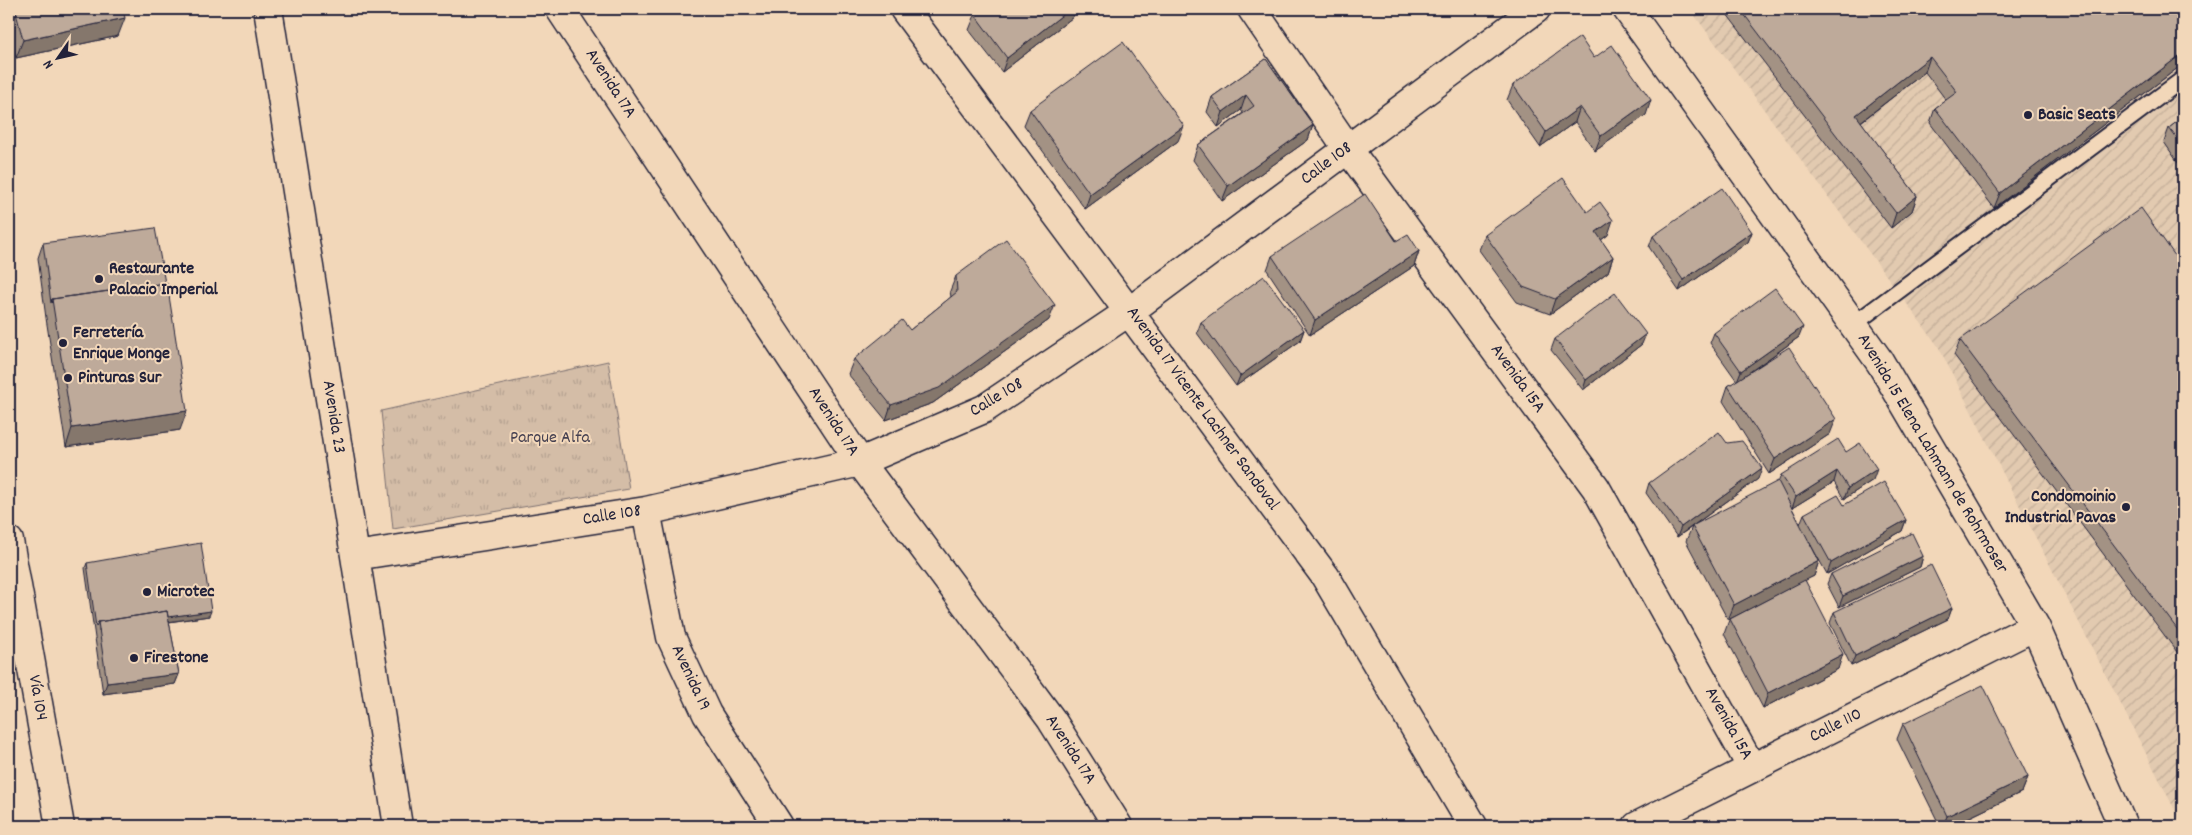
<svg xmlns="http://www.w3.org/2000/svg" width="2192" height="835" font-family="Dekko,sans-serif">
  <style>
    .industrial { fill: url(#industrial-furrows) }
    .park { fill: url(#park-tufts); stroke: #7b7071 }
    .lines { fill: none; stroke-linecap: round; stroke-linejoin: round }
    .lane-casing { stroke: #22223b; stroke-width: 19 }
    .street-casing { stroke: #22223b; stroke-width: 31 }
    .secondary-casing { stroke: #22223b; stroke-width: 31 }
    .lane { stroke: #f2d7b9; stroke-width: 15 }
    .street { stroke: #f2d7b9; stroke-width: 28 }
    .secondary { stroke: #f2d7b9; stroke-width: 28 }
    .wall { fill: #a39284; stroke: #22223b }
    .shaded-wall { fill: #85776c; stroke: #22223b }
    .building { fill: #beaa9a; stroke: #22223b }
    .poi-dot { fill: #22223b; stroke: #f2d7b9; stroke-width: 2 }
    .labels { text-anchor: middle; dominant-baseline: central; stroke-width: 4; stroke-linejoin: round; paint-order: stroke }
    .street-label { font-size: 18px; fill: #22223b; stroke: #f2d7b9 }
    .poi-label { font-size: 18px; font-weight: bold; fill: #22223b; stroke: #f2d7b9; text-anchor: start }
    .park-label { font-size: 18px; fill: #464151; stroke: #f2d7b9 }
  </style>
  <defs>
    <pattern id="industrial-furrows" width="10" height="10" patternUnits="userSpaceOnUse" patternTransform="scale(1.25)"><rect width="10" height="10" fill="#e2cab0"/><path d="M-1 1l2-2M0 10L10 0M9 11l2-2" fill="none" stroke="#c2ad98"/></pattern>
    <pattern id="park-tufts" width="24" height="20" patternUnits="userSpaceOnUse" patternTransform="scale(1.25)"><rect width="24" height="20" fill="#d4bda7"/><path d="M3 7l-1-3M5 7V3M7 7l1-3M15 17l-1-3M17 17v-4M19 17l1-3" fill="none" stroke="#b6a291"/></pattern>
  </defs>
  <rect width="100%" height="100%" fill="#f2d7b9"/>
  <filter id="ink" filterUnits="userSpaceOnUse"><feTurbulence type="fractalNoise" baseFrequency=".02" numOctaves="2"/><feDisplacementMap in="SourceGraphic" scale="10" xChannelSelector="R" yChannelSelector="G"/><feConvolveMatrix kernelMatrix="1 2 1 2 8 2 1 2 1" color-interpolation-filters="sRGB"/></filter>
  <g filter="url(#ink)">
    <path class="industrial" d="M1690,9H2183V826L1938,346Z"/>
    <path class="park" d="M608,361L629,489L393,529L381,411Z"/>
    <g class="lines">
      <g class="lane-casing">
        <path id="lane" d="M1854,324L2183,79"/>
      </g>
      <g class="street-casing">
        <path id="street" d="M268,9L398,826
          M560,9L860,462L1051,719L1118,826
          M904,9L1325,576L1473,826
          M1252,9L1348,149L1596,488L1752,768
          M1627,9L1880,362L2035,626L2123,826
          M646,511L671,637L707,714L779,826
          M355,556L646,511L860,462L984,409L1130,311L1536,9
          M1637,826L2035,626"/>
      </g>
      <g class="secondary-casing">
        <path id="secondary" d="M9,541L60,826"/>
      </g>
      <use href="#lane" class="lane"/>
      <use href="#street" class="street"/>
      <use href="#secondary" class="secondary"/>
    </g>
    <path class="wall" d="M9,9H123L118,36L16,58L9,28Z
      M1723,9H2183V64L1994,208L1930,123L1935,108L1946,100L1925,72L1861,122L1917,196L1912,211L1891,228Z
      M975,15L1073,17L1002,72L969,30Z
      M1594,58L1646,115L1595,151L1575,122L1540,147L1507,100L1513,85Z
      M1266,59L1313,125L1308,140L1222,201L1193,160L1198,145L1243,113L1241,110L1218,127L1207,112L1212,97Z
      M1030,110L1178,141L1085,209L1024,125Z
      M2183,117V170L2164,142L2169,128Z
      M1752,232L1748,242L1679,291L1649,247L1653,236Z
      M1485,235H1608L1601,240L1613,257L1608,272L1550,314L1517,302L1479,250Z
      M1396,241L1419,251L1414,266L1310,335L1267,270L1272,256Z
      M43,243L180,430L66,447L46,318L38,258Z
      M2183,267V660L1954,355L1960,340Z
      M956,276L1049,320L933,403L886,420L848,374L854,359L910,330L951,297L950,291Z
      M1201,322L1304,330L1300,341L1236,386L1197,333Z
      M1714,333L1799,337L1752,371L1830,434L1769,474L1723,401L1728,386L1737,381L1710,343Z
      M1555,339L1642,344L1583,390L1551,350Z
      M1727,443L1758,479L1694,525L1778,483L1781,475L1846,452L1873,480L1844,499L1834,482L1792,508L1800,524L1804,514L1844,505L1906,520L1902,531L1827,574L1808,540L1819,561L1814,576L1805,580L1838,669L1763,708L1724,634L1729,620H1728L1686,541L1692,527L1677,537L1646,493L1649,483Z
      M1923,556L1920,567L1839,607L1827,584L1831,574Z
      M87,563L209,616L169,622L179,674L175,684L103,694L85,568Z
      M1952,608L1948,619L1851,666L1830,623L1834,612Z
      M1903,724L2028,777L2022,792L1951,826H1940L1897,739Z"/>
    <path class="shaded-wall" d="M1070,9H1076L1073,17L1002,72L1007,58Z
      M125,18L118,36L16,58L23,40Z
      M2183,53V64L1994,208L2000,193Z
      M1930,57L1925,72L1850,130L1856,115Z
      M1246,95L1241,110L1218,127L1223,112Z
      M1651,100L1646,115L1595,151L1601,136Z
      M1580,107L1575,122L1540,147L1546,132Z
      M1313,125L1308,140L1222,201L1228,186Z
      M1184,126L1178,141L1085,209L1090,194Z
      M1917,196L1912,211L1891,228L1896,213Z
      M1613,220L1608,235L1591,247L1596,232Z
      M1752,232L1748,242L1679,291L1683,280Z
      M1419,251L1414,266L1310,335L1315,320Z
      M1613,257L1608,272L1550,314L1555,299Z
      M1055,305L1049,320L933,403L886,420L891,405Z
      M1803,327L1799,337L1737,381L1741,371Z
      M1304,330L1300,341L1236,386L1240,376Z
      M1646,334L1642,344L1583,390L1586,380Z
      M187,411L180,430L66,447L72,428Z
      M1836,419L1830,434L1769,474L1775,459Z
      M1762,468L1758,479L1677,537L1681,527Z
      M1877,469L1873,480L1844,499L1848,488Z
      M1837,471L1834,482L1792,508L1796,497Z
      M1906,520L1902,531L1827,574L1831,563Z
      M1923,556L1920,567L1839,607L1843,596Z
      M1819,561L1814,576L1728,620L1734,605Z
      M1952,608L1948,619L1851,666L1855,656Z
      M211,611L209,616L99,632V626Z
      M1843,654L1838,669L1763,708L1768,693Z
      M179,674L175,684L103,694L107,683Z
      M2028,777L2022,792L1951,826H1943L1947,816Z"/>
    <path class="building" d="M15,9H123L125,18L23,40Z
      M983,9H1070L1007,58L975,15Z
      M1740,9H2183V53L2000,193L1935,108L1957,92L1930,57L1856,115L1917,196L1896,213Z
      M1580,37L1594,58L1612,45L1651,100L1601,136L1580,107L1546,132L1513,85Z
      M1123,42L1184,126L1090,194L1030,110Z
      M1266,59L1313,125L1228,186L1198,145L1254,106L1246,95L1223,112L1212,97Z
      M2183,117V147L2169,128Z
      M1563,178L1587,212L1600,202L1613,220L1596,232L1613,257L1555,299L1523,287L1485,235Z
      M1722,188L1752,232L1683,280L1653,236Z
      M1365,194L1396,241L1408,234L1419,251L1315,320L1272,256Z
      M2141,208L2183,267V637L1960,340Z
      M155,228L165,283L52,299L51,303L43,243Z
      M1006,239L1055,305L939,388L891,405L854,359L902,320L910,330L957,292L956,276Z
      M1264,276L1304,330L1240,376L1201,322Z
      M167,283L187,411L72,428L52,299Z
      M1775,288L1803,327L1741,371L1714,333Z
      M1615,293L1646,334L1586,380L1555,339Z
      M1789,347L1836,419L1775,459L1728,386Z
      M1719,432L1727,443L1742,441L1762,468L1681,527L1649,483Z
      M1838,439L1846,452L1860,443L1877,469L1848,488L1837,471L1796,497L1781,475Z
      M1778,481L1819,561L1734,605L1692,526Z
      M1884,482L1906,520L1831,563L1804,514L1838,495L1844,505Z
      M1912,533L1923,556L1843,596L1831,574Z
      M201,543L211,611L168,617L167,611L98,622L96,627L87,563Z
      M1931,565L1952,608L1855,656L1834,612Z
      M1805,580L1843,654L1768,693L1730,619Z
      M167,611L179,674L107,683L98,622Z
      M1983,685L2028,777L1947,816L1903,724Z"/>
  </g>
  <g class="poi-dot">
    <circle cx="2028" cy="115" r="5"/>
    <circle cx="99" cy="279" r="5"/>
    <circle cx="63" cy="343" r="5"/>
    <circle cx="68" cy="378" r="5"/>
    <circle cx="2126" cy="507" r="5"/>
    <circle cx="147" cy="592" r="5"/>
    <circle cx="134" cy="658" r="5"/>
  </g>
  <g class="labels">
    <g class="street-label">
      <text transform="translate(610 84) rotate(57)">Avenida 17A</text>
      <text transform="translate(1327 164) rotate(-37)">Calle 108</text>
      <text transform="translate(1517 379) rotate(54)">Avenida 15A</text>
      <text transform="translate(997 398) rotate(-31)">Calle 108</text>
      <text transform="translate(1202 409) rotate(54)">Avenida 17 Vicente Lachner Sandoval</text>
      <text transform="translate(333 417) rotate(81)">Avenida 23</text>
      <text transform="translate(833 422) rotate(57)">Avenida 17A</text>
      <text transform="translate(1932 454) rotate(59)">Avenida 15 Elena Lahmann de Rohrmoser</text>
      <text transform="translate(612 516) rotate(-9)">Calle 108</text>
      <text transform="translate(690 678) rotate(65)">Avenida 19</text>
      <text transform="translate(37 698) rotate(80)">Vía 104</text>
      <text transform="translate(1728 724) rotate(61)">Avenida 15A</text>
      <text transform="translate(1836 726) rotate(-27)">Calle 110</text>
      <text transform="translate(1070 750) rotate(57)">Avenida 17A</text>
    </g>
    <g class="poi-label">
      <text x="2038" y="115">Basic Seats</text>
      <text x="109" y="269">Restaurante<tspan x="109" dy="21">Palacio Imperial</tspan></text>
      <text x="73" y="333">Ferretería<tspan x="73" dy="21">Enrique Monge</tspan></text>
      <text x="78" y="378">Pinturas Sur</text>
      <text x="2116" y="497" text-anchor="end">Condomoinio<tspan x="2116" dy="21">Industrial Pavas</tspan></text>
      <text x="157" y="592">Microtec</text>
      <text x="144" y="658">Firestone</text>
    </g>
    <g class="park-label">
      <text x="550" y="438">Parque Alfa</text>
    </g>
  </g>
  <rect width="2192" height="835" fill="none" stroke="#f2d7b9" stroke-width="30"/>
  <rect x="15" y="15" width="2162" height="805" fill="none" stroke="#22223b" stroke-width="2" filter="url(#ink)"/>
  <g transform="translate(58 58) rotate(236)" stroke="#f2d7b9" stroke-width="4" paint-order="stroke">
  <path d="M0-4L9 19L0 12L-9 19Z" fill="#22223b"/>
  <text y="-8" font-size="14" font-weight="bold" text-anchor="middle" fill="#22223b">N</text>
  </g>
</svg>
